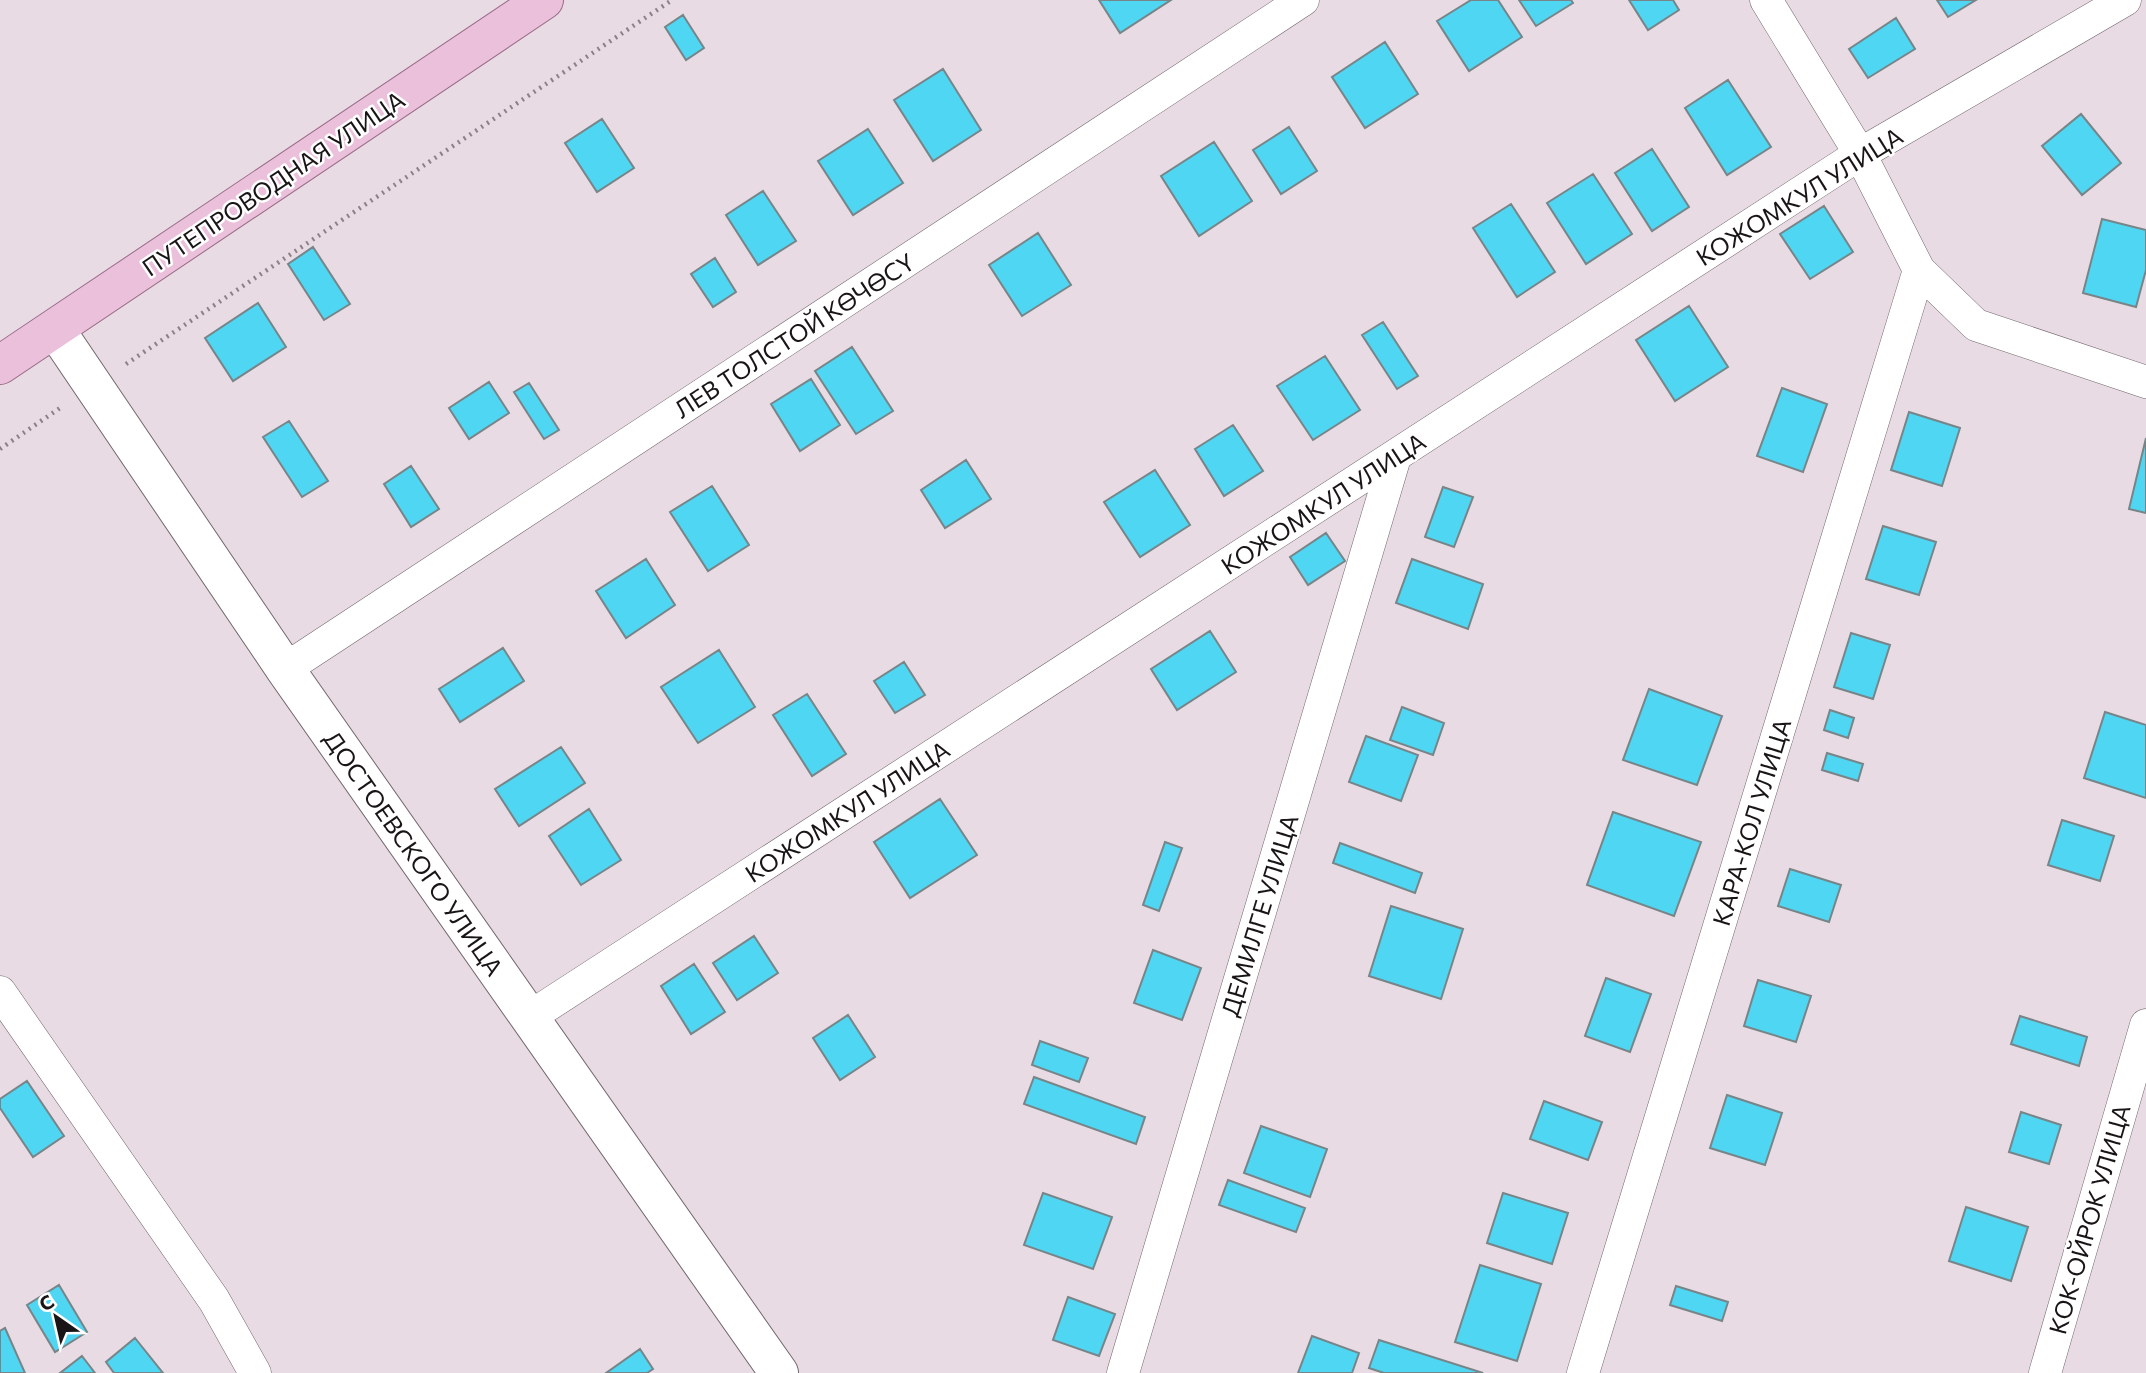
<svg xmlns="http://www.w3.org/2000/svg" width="2146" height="1373" font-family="Commissioner,sans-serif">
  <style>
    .building { fill: #4fd6f3; stroke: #778589; stroke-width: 2 }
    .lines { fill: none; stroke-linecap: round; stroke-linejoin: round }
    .minor-casing { stroke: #72676d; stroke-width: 33 }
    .tertiary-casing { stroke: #72676d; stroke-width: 40 }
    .primary-casing { stroke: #986987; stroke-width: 40 }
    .path { stroke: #8b8287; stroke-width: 4.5; stroke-dasharray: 2 5; stroke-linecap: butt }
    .minor { stroke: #fff; stroke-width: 32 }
    .tertiary { stroke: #fff; stroke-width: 38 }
    .primary { stroke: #ebc0db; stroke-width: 38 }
    .labels { text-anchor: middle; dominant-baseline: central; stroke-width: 5; stroke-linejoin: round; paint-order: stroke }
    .street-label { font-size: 24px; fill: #191517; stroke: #fff }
  </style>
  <rect width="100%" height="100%" fill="#e8dbe3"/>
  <path class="building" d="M1099,0H1171L1120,33Z
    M1471,0H1498L1522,37L1469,71L1437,21Z
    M1519,0H1571L1573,3L1536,26Z
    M1629,0H1673L1679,10L1648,30Z
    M1937,0H1976L1948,17Z
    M683,15L704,48L686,60L665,27Z
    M1896,18L1915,49L1868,78L1849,49Z
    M1385,42L1418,94L1365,128L1332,77Z
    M943,69L981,130L933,161L894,100Z
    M1728,80L1771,147L1727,175L1685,108Z
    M2081,114L2121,163L2082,195L2042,146Z
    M602,119L634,168L597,192L565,143Z
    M1289,127L1317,171L1281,194L1253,150Z
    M868,129L903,183L853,215L818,161Z
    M1214,142L1252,201L1199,236L1161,176Z
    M1652,149L1689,207L1652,231L1615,173Z
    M1593,174L1632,234L1586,264L1547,203Z
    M763,191L796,241L758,265L726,215Z
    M1511,204L1555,272L1517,297L1473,228Z
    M1824,206L1853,252L1810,279L1780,234Z
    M2102,219L2146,230V270L2136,307L2083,293Z
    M1038,233L1071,285L1022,316L989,265Z
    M313,247L350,304L324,320L288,264Z
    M715,258L736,292L713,307L691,274Z
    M258,303L286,347L233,381L205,338Z
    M1689,306L1728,367L1675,401L1636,340Z
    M1383,322L1418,376L1397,389L1362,335Z
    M852,347L893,411L856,434L815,371Z
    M1325,356L1360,410L1313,440L1277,386Z
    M811,379L840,425L800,451L771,404Z
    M489,382L509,413L469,439L449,408Z
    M529,383L559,430L544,439L514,392Z
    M1782,388L1827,404L1803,472L1757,456Z
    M1909,412L1960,428L1942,486L1891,470Z
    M289,421L328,481L302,497L263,437Z
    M1233,425L1263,471L1224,496L1195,449Z
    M2146,438V513L2129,509Z
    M966,460L991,499L945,528L921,490Z
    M411,466L439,509L411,527L384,484Z
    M1155,470L1190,525L1140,557L1104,502Z
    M712,486L749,545L708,571L670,512Z
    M1443,487L1473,497L1454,547L1425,537Z
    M1883,526L1936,542L1919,595L1866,579Z
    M1326,533L1345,561L1308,585L1290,557Z
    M646,559L675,605L626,638L596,591Z
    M1412,559L1483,584L1468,629L1396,603Z
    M1210,631L1236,672L1177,710L1151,669Z
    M1851,633L1890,645L1873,699L1834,687Z
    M503,648L524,681L460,722L439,689Z
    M719,650L755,707L698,743L661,687Z
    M904,662L925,695L895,713L874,681Z
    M1649,689L1722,716L1697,785L1623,760Z
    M807,694L846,754L812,776L773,715Z
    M1402,707L1444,723L1433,755L1390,740Z
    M1830,710L1854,718L1848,738L1824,730Z
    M2105,712L2146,725V798L2084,778Z
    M1366,736L1418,755L1401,801L1349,782Z
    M561,747L585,783L519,826L495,789Z
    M1827,753L1863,764L1858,781L1822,770Z
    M940,799L977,855L910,898L874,842Z
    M589,809L621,860L581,885L549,836Z
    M1613,812L1701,842L1674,916L1587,885Z
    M2062,820L2114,836L2100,881L2048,865Z
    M1165,842L1182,848L1159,911L1143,905Z
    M1340,843L1422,873L1415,893L1333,863Z
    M1790,869L1841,885L1829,922L1778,906Z
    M1391,906L1463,929L1441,999L1369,976Z
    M754,936L778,973L737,1000L713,963Z
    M1153,950L1201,968L1182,1020L1134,1003Z
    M694,964L725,1012L691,1034L661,986Z
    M1606,978L1651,994L1630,1052L1585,1036Z
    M1758,980L1811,996L1796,1042L1744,1026Z
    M848,1015L875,1057L840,1080L813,1038Z
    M2020,1016L2087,1037L2079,1066L2011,1044Z
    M1040,1041L1088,1058L1079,1082L1032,1065Z
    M1034,1077L1145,1117L1136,1144L1024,1104Z
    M27,1081L64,1136L33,1157L0,1108V1099Z
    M1727,1095L1782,1113L1765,1165L1710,1148Z
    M1544,1101L1602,1122L1588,1160L1530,1139Z
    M2021,1112L2061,1125L2049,1164L2009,1152Z
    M1261,1126L1327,1149L1310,1197L1244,1173Z
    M1228,1180L1305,1208L1296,1232L1219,1205Z
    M1043,1193L1112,1217L1093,1269L1024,1245Z
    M1503,1193L1568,1213L1552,1264L1487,1243Z
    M1966,1207L2028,1227L2011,1281L1949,1261Z
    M1480,1265L1541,1284L1517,1361L1455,1342Z
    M59,1285L87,1332L55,1352L27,1305Z
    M1676,1286L1728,1302L1722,1321L1670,1305Z
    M1068,1297L1115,1314L1099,1356L1053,1340Z
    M5,1328L25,1373H0V1331Z
    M1312,1336L1359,1353L1352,1373H1298Z
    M135,1338L163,1373H114L106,1362Z
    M1379,1340L1483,1373H1384L1369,1368Z
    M640,1349L653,1369L647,1373H606Z
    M82,1356L95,1373H60Z"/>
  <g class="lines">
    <g class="minor-casing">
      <path id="minor" d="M1766,0L1860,154L1919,270L1976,325L2146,382
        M285,669L1303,0
        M0,992L214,1300L255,1373
        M528,1018L1860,154L2125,0
        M1123,1373L1395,457
        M1583,1373L1919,270
        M2045,1373L2146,1025"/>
    </g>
    <g class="tertiary-casing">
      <path id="tertiary" d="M55,329L285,669L779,1373"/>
    </g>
    <g class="primary-casing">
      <path id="primary" d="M0,365L544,0"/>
    </g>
    <path class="path" d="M126,364L672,0
      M0,449L60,408"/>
    <use href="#minor" class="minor"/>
    <use href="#tertiary" class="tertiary"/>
    <use href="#primary" class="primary"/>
  </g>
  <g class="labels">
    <g class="street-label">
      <text transform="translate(273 183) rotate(-34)">ПУТЕПРОВОДНАЯ УЛИЦА</text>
      <text transform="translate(1799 196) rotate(-32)">КОЖОМКУЛ УЛИЦА</text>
      <text transform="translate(794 335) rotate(-33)">ЛЕВ ТОЛСТОЙ КӨЧӨСҮ</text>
      <text transform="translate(1323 503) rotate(-33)">КОЖОМКУЛ УЛИЦА</text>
      <text transform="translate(847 811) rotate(-33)">КОЖОМКУЛ УЛИЦА</text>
      <text transform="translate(1751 822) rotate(-73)">КАРА-КОЛ УЛИЦА</text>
      <text transform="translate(414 853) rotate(55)">ДОСТОЕВСКОГО УЛИЦА</text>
      <text transform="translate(1259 915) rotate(-73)">ДЕМИЛГЕ УЛИЦА</text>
      <text transform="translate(2089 1219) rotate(-74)">КОК-ОЙРОК УЛИЦА</text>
    </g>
  </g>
  <g transform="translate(56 1317) rotate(326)" stroke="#ffffff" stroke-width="5" paint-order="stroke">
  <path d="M0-5L12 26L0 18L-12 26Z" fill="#191517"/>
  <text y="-10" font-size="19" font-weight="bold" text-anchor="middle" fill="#191517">С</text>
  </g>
</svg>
